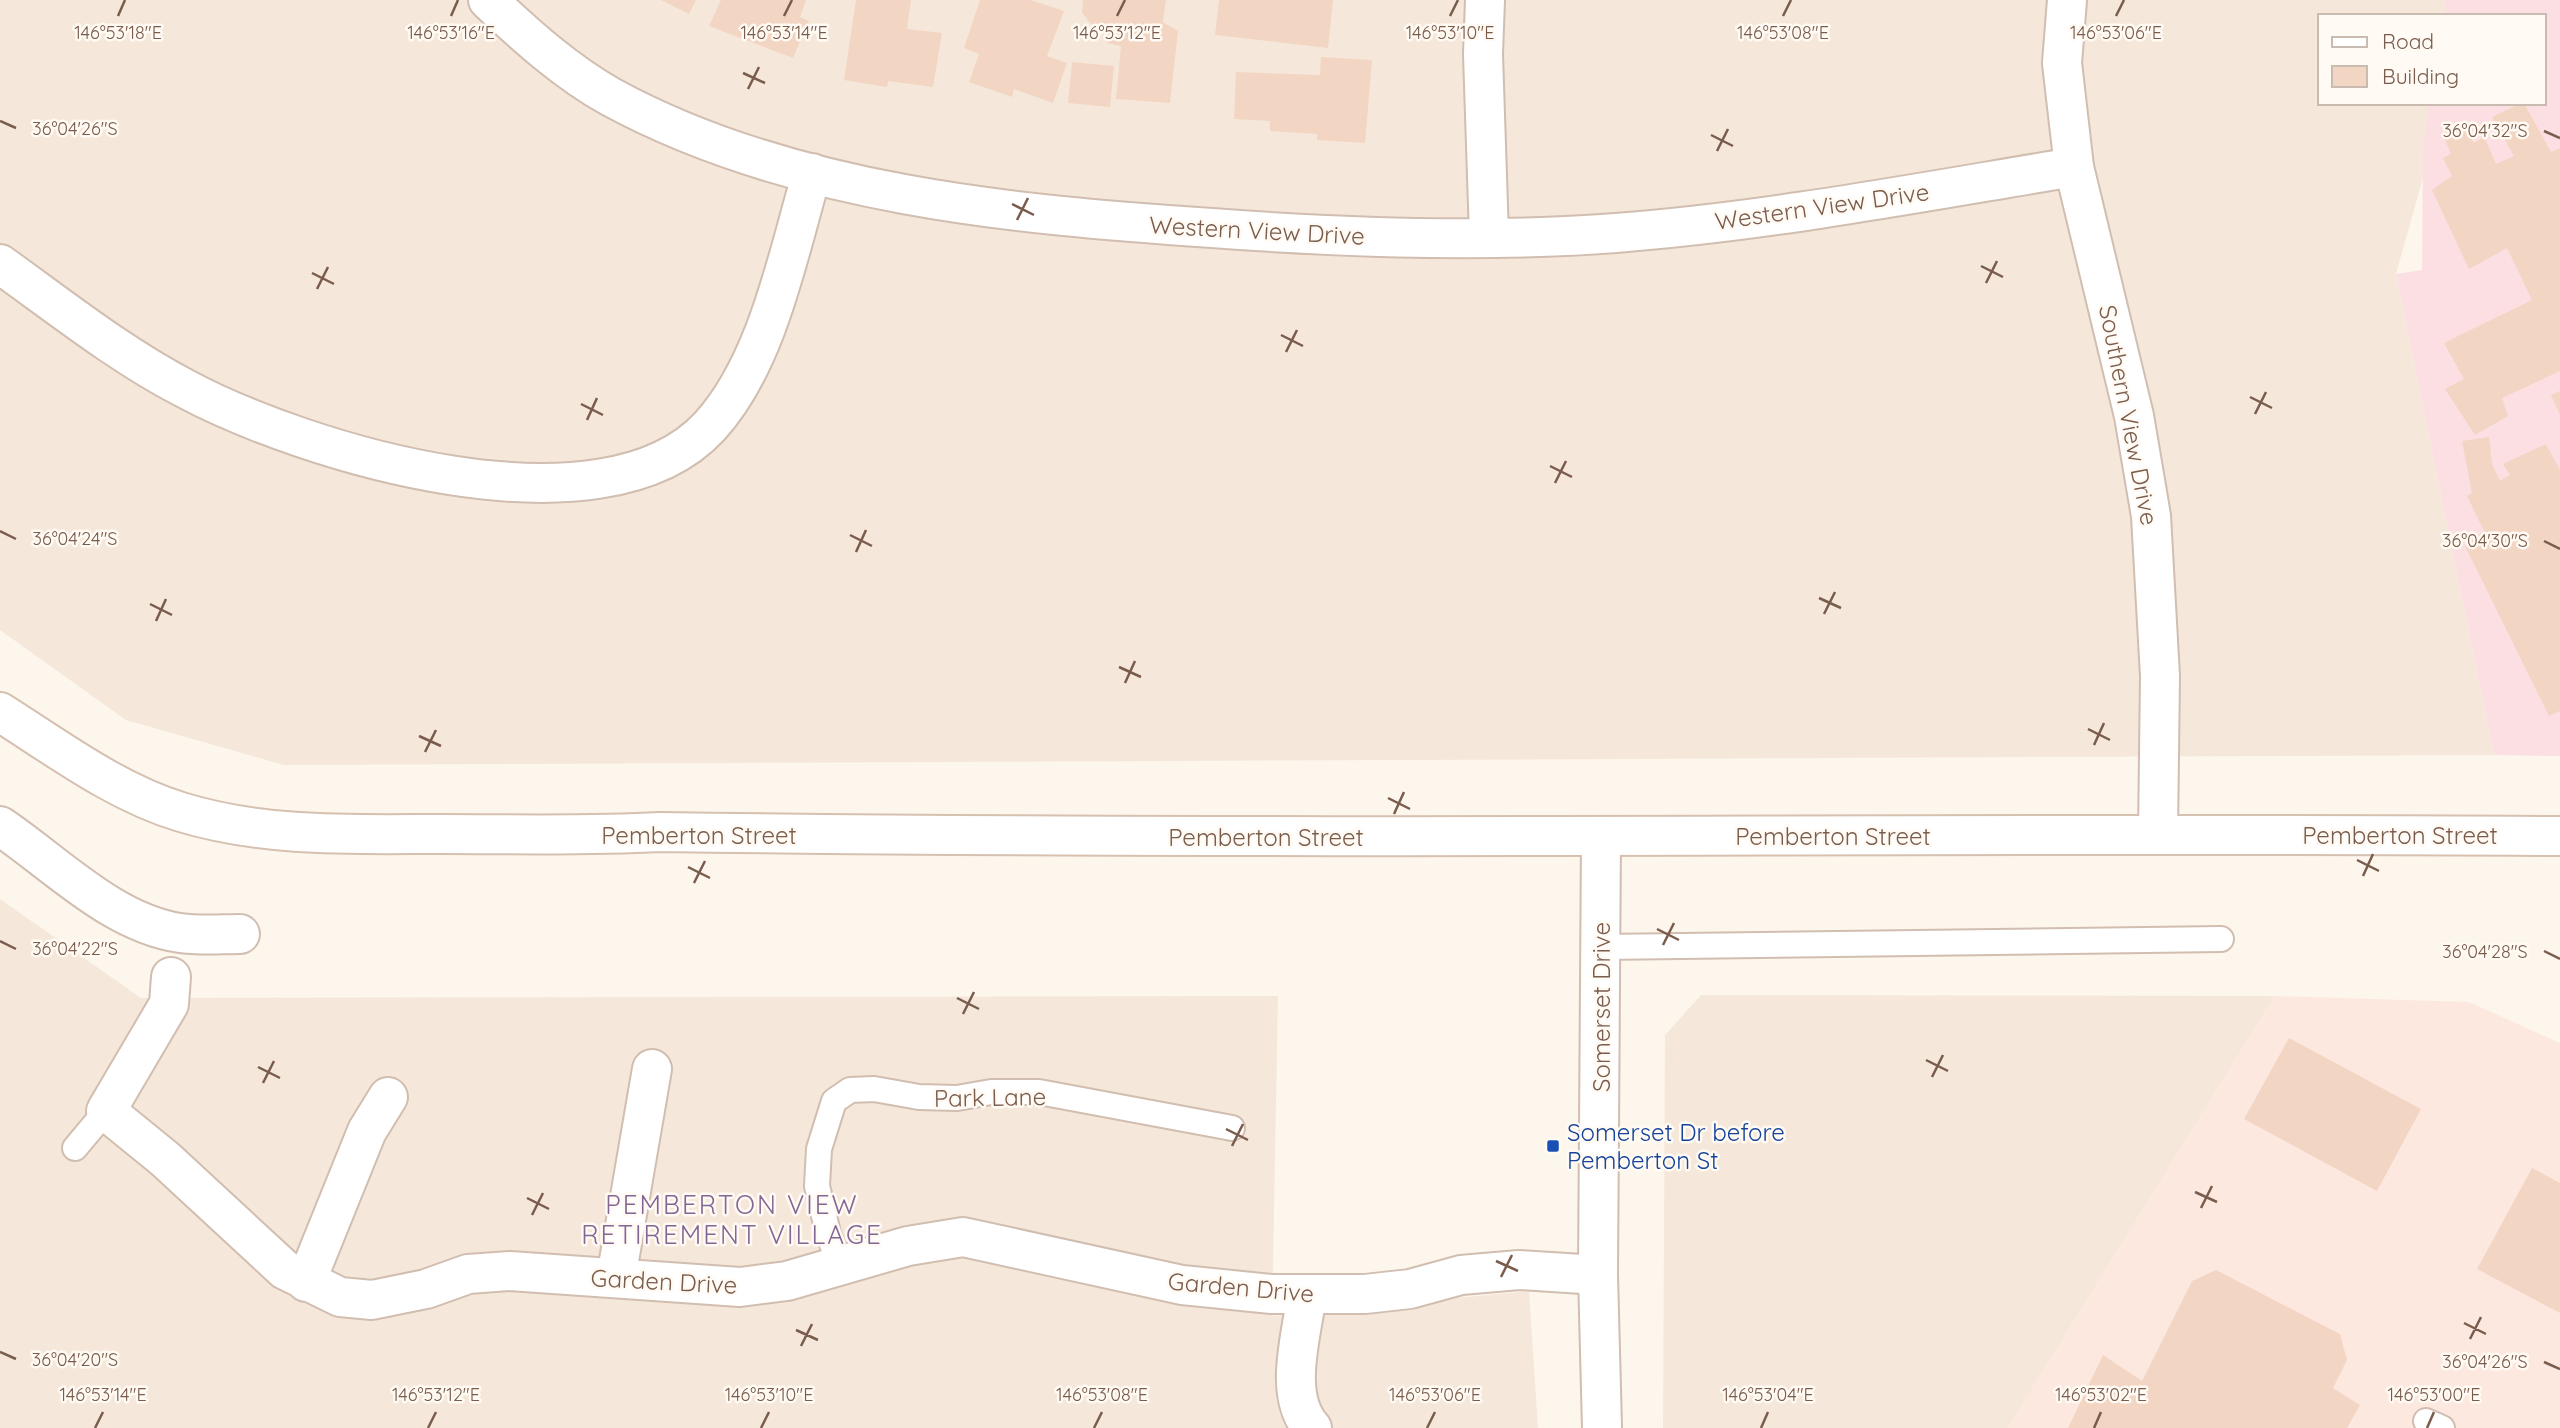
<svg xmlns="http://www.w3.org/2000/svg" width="2560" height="1428" font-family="Quicksand,sans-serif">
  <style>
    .residential { fill: #f5e8da }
    .commercial { fill: #fde8e0 }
    .medical { fill: #fbdfe3 }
    .building { fill: #f3d5c3 }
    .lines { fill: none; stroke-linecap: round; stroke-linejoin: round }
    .service-casing { stroke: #d1beb0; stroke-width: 28 }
    .minor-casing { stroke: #d1beb0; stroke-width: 42 }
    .tertiary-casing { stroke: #d1beb0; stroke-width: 42 }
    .secondary-casing { stroke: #d6c0b0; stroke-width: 42 }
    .service { stroke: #fff; stroke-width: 24 }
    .minor { stroke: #fff; stroke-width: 38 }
    .tertiary { stroke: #fff; stroke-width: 38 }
    .secondary { stroke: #fff; stroke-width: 38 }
    .ticks { fill: none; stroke: #7a5c4d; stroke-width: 2.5 }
    .transit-dot { fill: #1a4fb4; stroke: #fffaf3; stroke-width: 2.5 }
    .labels { text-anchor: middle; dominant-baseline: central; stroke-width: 5; stroke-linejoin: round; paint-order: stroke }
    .street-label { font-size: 24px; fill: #7a5c4d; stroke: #fffaf3 }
    .transit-label { font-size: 24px; fill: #164399; stroke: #fffaf3; text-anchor: start }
    .neighbourhood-label { font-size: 26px; letter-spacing: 2px; fill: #846695; stroke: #fffaf3 }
    .ticks-label { font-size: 18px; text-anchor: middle; fill: #7a5c4d; stroke: #fffaf3; stroke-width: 5; stroke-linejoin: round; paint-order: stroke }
  </style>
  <rect width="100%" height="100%" fill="#fdf6ec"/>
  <path class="residential" d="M0,0H2473L2469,16H2320V103H2444L2396,274L2494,755L284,765L126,720L0,630Z
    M0,899L141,998L1278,996L1272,1316L1529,1291L1538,1428H0Z
    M1701,995L2275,996L2008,1428H1663L1665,1035Z"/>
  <path class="commercial" d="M2275,996L2469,1002L2560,1043V1428H2008Z"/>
  <path class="medical" d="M2446,0H2560V756L2494,755L2396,274L2422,270L2423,147L2430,103H2544V16H2444Z"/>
  <path class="building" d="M661,0H696L689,14Z
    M721,0H806L800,17L809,21L793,58L709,26Z
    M856,0H911L907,29L942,33L933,87L888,81L887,87L844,80Z
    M980,0H1031L1064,11L1047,56L1067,63L1053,103L1014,89L1012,97L969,82L979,54L964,48Z
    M1083,0H1166L1163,22L1178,31L1170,103L1116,99L1121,46L1107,43L1108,25L1091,24L1082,13Z
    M1219,0H1333L1328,48L1215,35Z
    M1321,57L1372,60L1365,143L1317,140V134L1270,131V121L1234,119L1236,72L1320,75Z
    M1072,62L1114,66L1110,107L1068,103Z
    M2521,103H2524L2551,152L2560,148V371L2502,398L2508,416L2475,435L2445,389L2464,379L2444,343L2532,300L2507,248L2469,269L2432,190L2452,176L2443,158L2451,154L2442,133L2461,122L2474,143L2484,137L2496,164L2514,156L2492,117Z
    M2560,391V415L2551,395Z
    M2489,437L2492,464L2500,481L2510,475L2503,464L2546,444L2560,470V711L2549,716L2465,546L2484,531L2467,496L2472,493L2462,441Z
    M2289,1038L2421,1109L2377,1191L2244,1119Z
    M2532,1168L2560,1183V1313L2477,1269Z
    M2216,1270L2340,1334L2347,1360L2333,1388L2360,1405L2347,1428H2068L2103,1355L2142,1381L2192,1281Z"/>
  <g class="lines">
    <g class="service-casing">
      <path id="service" d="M1602,947L2221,939
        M75,1148L106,1111
        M839,1263L828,1233L817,1186L819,1149L834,1101L850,1090L874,1089L919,1097L957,1098L991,1092H1039L1232,1128
        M2426,1421L2442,1428"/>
    </g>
    <g class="minor-casing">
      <path id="minor" d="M488,0C525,35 566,72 611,97C789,194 1013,215 1212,228C1346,238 1482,243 1616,233C1770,221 1922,192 2074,167
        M1485,0L1483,54L1489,237
        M0,264C60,307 119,354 184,388C303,452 602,544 710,426C768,362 788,254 812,173
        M0,826C55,863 112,923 180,933C200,936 221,934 240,934
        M171,977L169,1004L106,1111L165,1159L285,1270L340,1297L372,1300L426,1289L468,1274L510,1271L740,1287L787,1281L908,1246L963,1237L1182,1285L1272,1294H1365L1410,1289L1461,1275L1519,1270L1598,1275
        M616,1278L652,1069
        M306,1282L367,1131L388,1097
        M1307,1294C1302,1334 1282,1395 1312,1428"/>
    </g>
    <g class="tertiary-casing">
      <path id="tertiary" d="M2067,0L2062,63L2074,167L2134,416L2151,516L2160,676L2158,834
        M1601,837L1598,1275L1602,1428"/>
    </g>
    <g class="secondary-casing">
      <path id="secondary" d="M0,712C57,748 115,792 181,812C266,838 354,834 443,834C516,834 588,836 660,832C1294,841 1927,832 2560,836"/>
    </g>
    <use href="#service" class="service"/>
    <use href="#minor" class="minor"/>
    <use href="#tertiary" class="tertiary"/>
    <use href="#secondary" class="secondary"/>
  </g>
  <path class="ticks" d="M118,16L125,0M451,16L458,0M784,16L792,0M1117,16L1125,0M1450,16L1458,0M1783,16L1791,0M2116,16L2124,0M743,73L765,83M748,89L759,67M0,121L16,128M2544,131L2560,138M1711,135L1733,146M1717,151L1728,129M1012,204L1034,215M1017,220L1028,198M1981,266L2003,277M312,273L334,284M1986,283L1997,261M317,289L328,267M1281,335L1303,346M1286,352L1297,330M2250,397L2272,408M581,404L603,415M2255,414L2266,392M587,420L597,398M1550,466L1572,477M1555,483L1566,461M0,531L16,539M850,535L872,546M2544,541L2560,549M856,552L866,530M1819,598L1841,608M150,604L172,615M1824,614L1835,592M156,621L166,599M1119,667L1141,677M1125,683L1135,661M2088,729L2110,740M419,736L441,746M2094,745L2104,723M425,752L436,730M1388,798L1410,809M1394,814L1404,792M2357,860L2379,871M688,867L710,878M2363,876L2373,854M694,883L705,861M1657,929L1679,940M0,941L16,949M1663,945L1674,923M2544,951L2560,959M957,998L979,1009M963,1014L974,992M1926,1060L1948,1071M258,1067L280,1078M1932,1077L1943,1055M263,1083L274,1061M1226,1129L1248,1140M1232,1146L1243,1124M2195,1192L2217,1202M527,1198L549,1209M2201,1208L2212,1186M532,1215L543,1193M1496,1261L1518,1271M1501,1277L1512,1255M2464,1323L2486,1334M796,1330L818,1340M2470,1339L2481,1317M801,1346L812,1324M0,1352L16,1359M2544,1362L2560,1369M95,1428L103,1412M428,1428L436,1412M761,1428L769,1412M1094,1428L1102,1412M1427,1428L1435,1412M1761,1428L1768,1412M2094,1428L2101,1412M2427,1428L2434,1412"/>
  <rect class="transit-dot" x="1546" y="1139" width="14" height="14" rx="3.5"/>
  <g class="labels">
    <g class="street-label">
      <text transform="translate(1822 206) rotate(-8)">Western View Drive</text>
      <text transform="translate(1257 230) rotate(3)">Western View Drive</text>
      <text transform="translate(2129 415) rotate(79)">Southern View Drive</text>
      <text x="699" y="835">Pemberton Street</text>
      <text x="2400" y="835">Pemberton Street</text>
      <text x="1833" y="836">Pemberton Street</text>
      <text x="1266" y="837">Pemberton Street</text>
      <text transform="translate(1601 1007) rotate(-90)">Somerset Drive</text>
      <text transform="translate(990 1097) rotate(-1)">Park Lane</text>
      <text transform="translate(664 1281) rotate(3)">Garden Drive</text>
      <text transform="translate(1241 1287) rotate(5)">Garden Drive</text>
    </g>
    <g class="transit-label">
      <text x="1567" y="1132">Somerset Dr before<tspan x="1567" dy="28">Pemberton St</tspan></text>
    </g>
    <g class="neighbourhood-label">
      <text x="732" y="1204">PEMBERTON VIEW<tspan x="732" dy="30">RETIREMENT VILLAGE</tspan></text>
    </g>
  </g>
  <g class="ticks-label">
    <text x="118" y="39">146°53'18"E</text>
    <text x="451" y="39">146°53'16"E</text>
    <text x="784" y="39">146°53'14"E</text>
    <text x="1117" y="39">146°53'12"E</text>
    <text x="1450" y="39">146°53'10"E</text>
    <text x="1783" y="39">146°53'08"E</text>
    <text x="2116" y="39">146°53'06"E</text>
    <text x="75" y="135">36°04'26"S</text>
    <text x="2485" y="137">36°04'32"S</text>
    <text x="75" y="545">36°04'24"S</text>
    <text x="2485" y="547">36°04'30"S</text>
    <text x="75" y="955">36°04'22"S</text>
    <text x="2485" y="958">36°04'28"S</text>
    <text x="75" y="1366">36°04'20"S</text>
    <text x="2485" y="1368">36°04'26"S</text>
    <text x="103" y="1401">146°53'14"E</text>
    <text x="436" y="1401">146°53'12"E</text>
    <text x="769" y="1401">146°53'10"E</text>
    <text x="1102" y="1401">146°53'08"E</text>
    <text x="1435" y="1401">146°53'06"E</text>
    <text x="1768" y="1401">146°53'04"E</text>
    <text x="2101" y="1401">146°53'02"E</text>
    <text x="2434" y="1401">146°53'00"E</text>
  </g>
  <rect x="2318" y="14" width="228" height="91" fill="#fffaf3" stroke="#cabbb1" stroke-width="2"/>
  <rect x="2332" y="37" width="35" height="10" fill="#ffffff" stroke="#cabbb1" stroke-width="2"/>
  <text x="2382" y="49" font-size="21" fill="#7a5c4d">Road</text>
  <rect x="2332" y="66" width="35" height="21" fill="#f3d5c3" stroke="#cabbb1" stroke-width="2"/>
  <text x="2382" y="84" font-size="21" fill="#7a5c4d">Building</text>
</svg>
